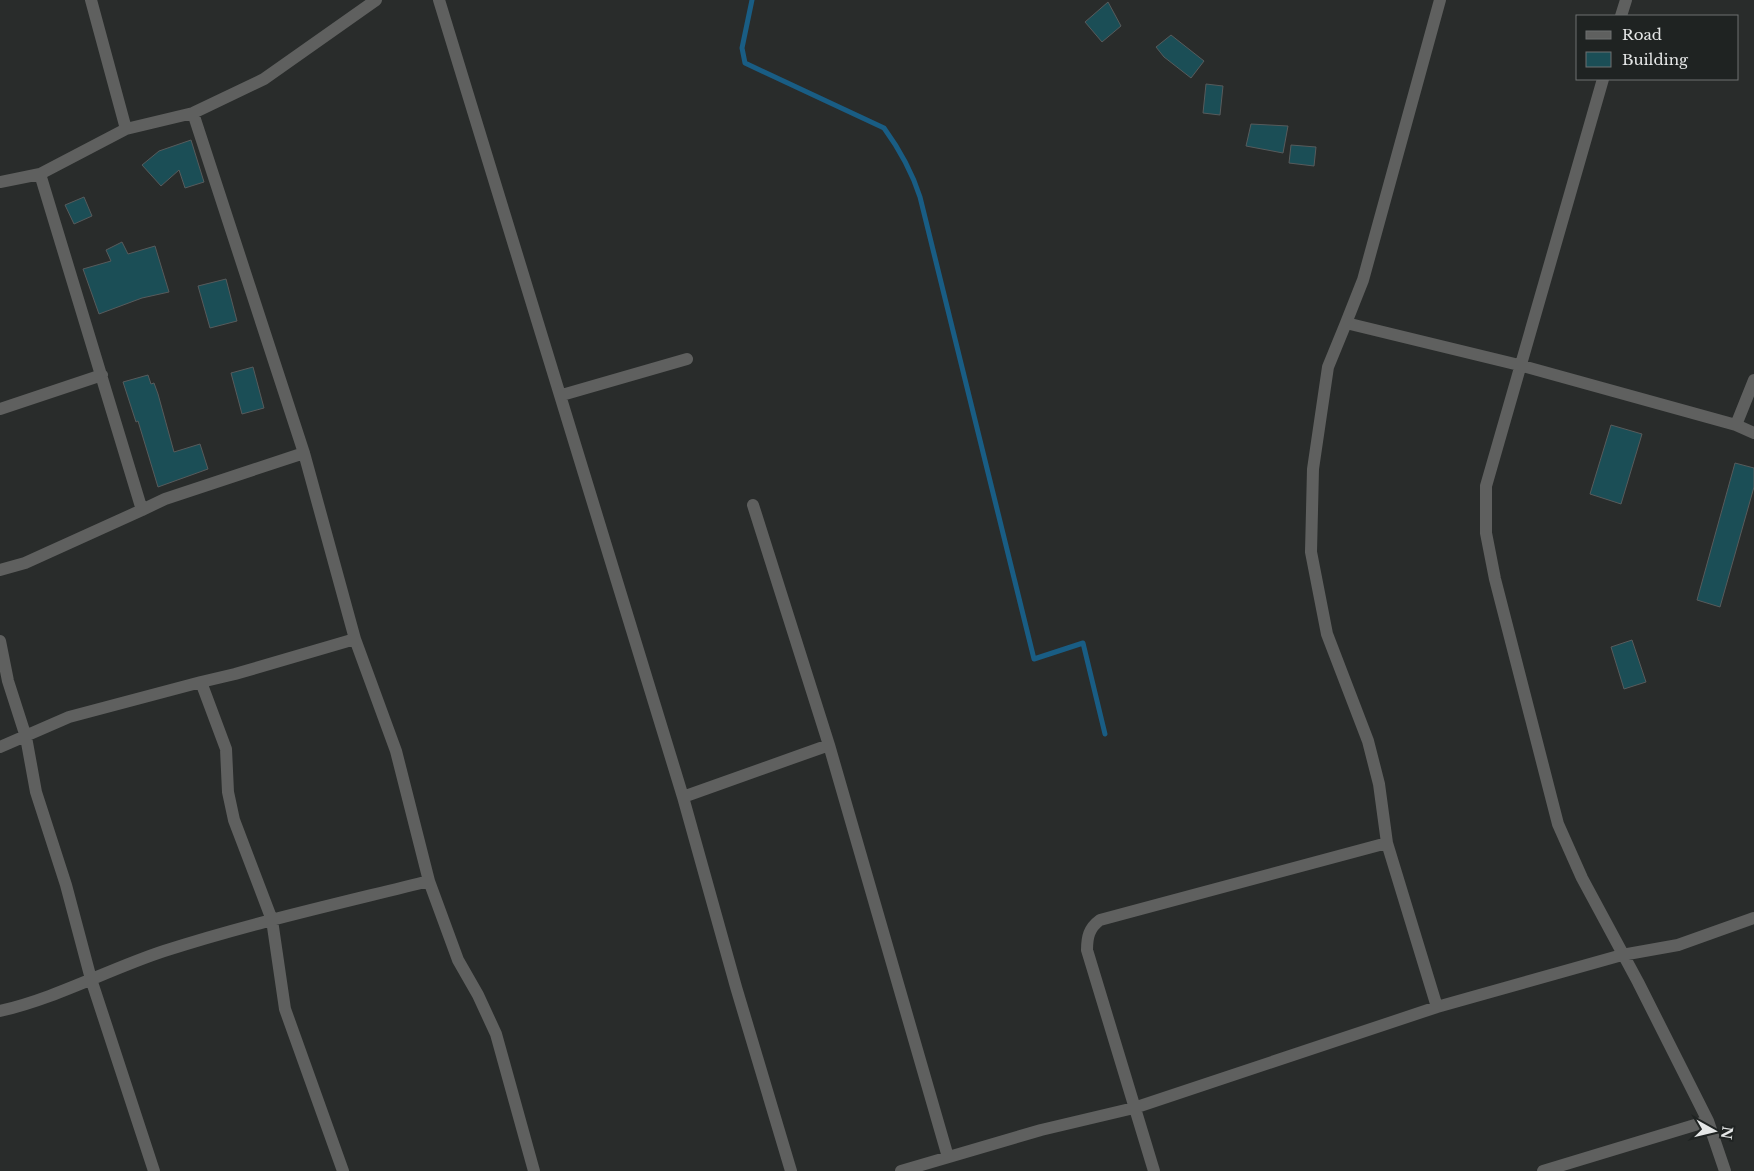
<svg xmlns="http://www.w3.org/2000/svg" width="1754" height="1171" font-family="'Libre Baskerville',serif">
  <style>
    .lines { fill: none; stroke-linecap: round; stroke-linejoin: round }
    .stream { stroke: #195d84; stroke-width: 5 }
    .building { fill: #1b4e56; stroke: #575b5c }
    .minor { stroke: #5f605f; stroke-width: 12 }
  </style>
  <rect width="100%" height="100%" fill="#292c2b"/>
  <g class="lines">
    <path class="stream" d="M752,0L742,48L745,63L884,128C900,150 912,172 920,197L1034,659L1083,643L1105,734"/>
  </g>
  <path class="building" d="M1108,2L1121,26L1102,42L1085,22Z
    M1171,35L1204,61L1191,78L1164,57L1156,47Z
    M1206,84L1223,86L1220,115L1203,113Z
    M1251,124L1288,126L1283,153L1246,146Z
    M191,140L204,182L185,188L179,170L161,186L142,165L159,151Z
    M1291,145L1316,147L1314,166L1289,163Z
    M84,197L92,216L74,224L65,205Z
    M122,242L128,254L155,246L169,292L142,298L99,314L83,269L111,261L106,250Z
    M226,279L237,321L210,328L198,286Z
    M253,367L264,408L242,414L231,373Z
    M148,375L151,384L154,383L158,394L174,452L200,444L208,469L158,487L138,421L136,422L123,382Z
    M1611,425L1642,434L1621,504L1590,494Z
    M1735,463L1754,468V487L1720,607L1697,600Z
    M1632,640L1646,682L1624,689L1611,647Z"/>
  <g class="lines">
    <path class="minor" d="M91,0L126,129
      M439,0L683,797L736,987L791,1171
      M1440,0L1363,280L1346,323L1519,365L1736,425L1754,433
      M1621,16L1626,0
      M1603,79L1486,486V533L1495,579L1558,824L1582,878L1638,982L1708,1121L1725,1171
      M193,113L304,453L355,639L396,751L429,881L458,960L478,995L496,1034L534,1171
      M40,174L142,510L165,499L304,453
      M0,182L40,174L126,129L193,113L264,79L376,0
      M1346,323L1328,367L1313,469L1311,552L1327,634L1368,741L1379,784L1387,843L1437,1007
      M562,395L687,359
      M0,409L102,375
      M1736,425L1754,380
      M753,505L829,745L948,1157
      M0,570L25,563L142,510
      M0,641L8,681L26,737L36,792L66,885L91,979L154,1171
      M0,747L69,717L201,682
      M683,797L829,745
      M0,1011C57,998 109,969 164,951C251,923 341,903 429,881
      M343,1171L285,1009L272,920L234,820L228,792L226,749L201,682L235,674L355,639
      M901,1171L1041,1130L1134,1108L1437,1007L1622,955L1678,945L1754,918
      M1154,1171L1087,950C1087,937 1089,928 1100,920L1387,843
      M1543,1171L1708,1121"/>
  </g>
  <rect x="1576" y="15" width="162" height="65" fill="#1f2322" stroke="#6e7171"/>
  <rect x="1586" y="31" width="25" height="8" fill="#5f605f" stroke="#6e7171"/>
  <text x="1622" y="40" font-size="15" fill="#e5e7e7">Road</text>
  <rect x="1586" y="52" width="25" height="15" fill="#1b4e56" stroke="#6e7171"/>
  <text x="1622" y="65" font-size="15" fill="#e5e7e7">Building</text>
  <g transform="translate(1714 1131) rotate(98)" stroke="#1f2322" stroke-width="4" paint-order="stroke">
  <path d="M0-4L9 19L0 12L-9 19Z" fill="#e5e7e7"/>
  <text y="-8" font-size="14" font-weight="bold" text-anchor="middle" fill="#e5e7e7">N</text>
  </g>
</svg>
